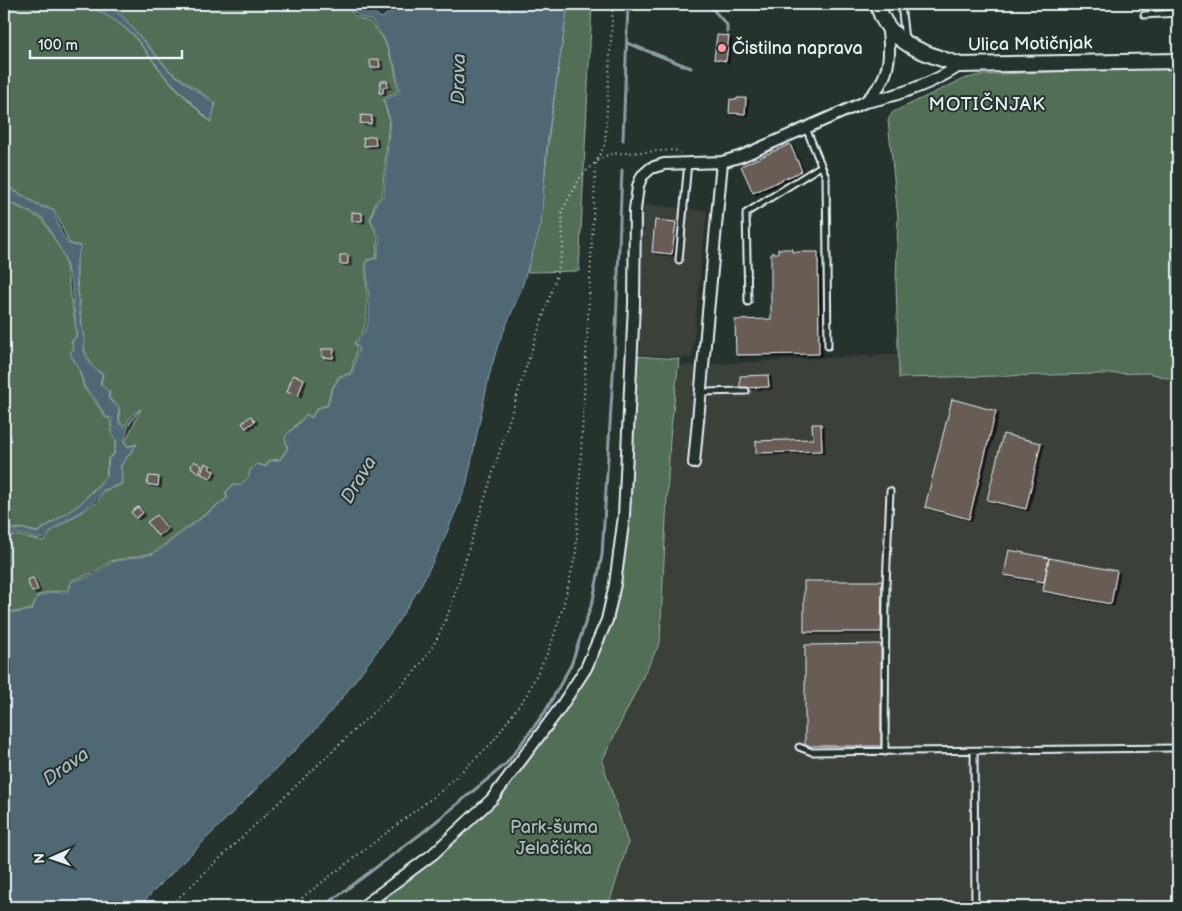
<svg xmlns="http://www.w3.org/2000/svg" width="1182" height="911" font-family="'Balsamiq Sans',sans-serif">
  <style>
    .built { fill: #3a3f39 }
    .green { fill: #526e56; stroke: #9db0a7 }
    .water { fill: #4f6773; stroke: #8c9ea8 }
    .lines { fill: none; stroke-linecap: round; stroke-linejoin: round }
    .stream { stroke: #8c9ea8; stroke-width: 3 }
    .building { fill: #675b55; stroke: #e8f1f8; filter: url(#shadow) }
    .service-casing { stroke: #e8f1f8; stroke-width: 9 }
    .minor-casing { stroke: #e8f1f8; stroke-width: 14 }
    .secondary-casing { stroke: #e8f1f8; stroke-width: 18 }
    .path { stroke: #e8f1f8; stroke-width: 2; stroke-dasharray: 1 4; stroke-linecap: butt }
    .service { stroke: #26332d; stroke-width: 5 }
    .minor { stroke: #26332d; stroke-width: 10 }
    .secondary { stroke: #26332d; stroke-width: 14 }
    .poi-dot { fill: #ff9aa2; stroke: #26332d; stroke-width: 2 }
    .labels { text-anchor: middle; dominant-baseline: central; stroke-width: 4; stroke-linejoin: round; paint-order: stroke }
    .street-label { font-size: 18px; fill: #e8f1f8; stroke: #26332d }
    .poi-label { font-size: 18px; fill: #e8f1f8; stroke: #26332d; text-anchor: start }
    .park-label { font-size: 18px; fill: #acbdb7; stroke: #26332d }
    .water-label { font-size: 19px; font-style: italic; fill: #abbac3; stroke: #26332d }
    .neighbourhood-label { font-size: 19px; letter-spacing: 1px; fill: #e8f1f8; stroke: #26332d }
  </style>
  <defs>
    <filter id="shadow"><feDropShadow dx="3" dy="2" stdDeviation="0" flood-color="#0009"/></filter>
  </defs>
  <rect width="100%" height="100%" fill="#26332d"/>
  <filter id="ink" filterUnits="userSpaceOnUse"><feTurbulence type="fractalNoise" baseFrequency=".02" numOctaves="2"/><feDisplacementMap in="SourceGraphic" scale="10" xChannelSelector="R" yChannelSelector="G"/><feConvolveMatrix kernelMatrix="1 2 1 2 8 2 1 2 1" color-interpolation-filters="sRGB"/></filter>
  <g filter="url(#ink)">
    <path class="built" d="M641,204L707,211L692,358L638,354Z
      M899,354L900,378L1150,373L1178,381V907H608L628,843L602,761L660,642L670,437L677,366Z"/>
    <path class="green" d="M4,4H86L116,21L133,35L166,78L210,122L216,103L170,71L121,14L108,4H193L195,6L201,4H342L357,17L371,23L383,38L394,66L398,91L383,100L389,119L382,196L375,202L370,220L378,238L376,258L366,260C364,284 375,328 354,342L357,348L351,373L339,376L331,390L327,405L317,408L311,417L306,414L285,437L287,448L280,459L270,460L265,466L257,464L250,470L249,477L239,486L233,484L225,493L227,498L153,553L111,561L93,573L70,581L69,590L48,592L37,596L32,609L15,612L4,609V538L15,535L44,541L54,529L96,503L104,491L122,484L121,466L137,444L128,446L125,442L141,409L132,415L125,425L120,423L119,407L109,398L110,391H106L101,384L103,374L93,368L85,351L77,280V256L81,246L69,243L54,209L41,206L4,184Z
      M568,4H592L579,271L527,272L542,201L550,127Z
      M1178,66V381L1149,373L899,378L896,283L898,218L888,120L893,112L963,79L980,75Z
      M4,200L42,219L64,255L76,327V336L71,342L74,348L70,353L79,370L84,388L93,398L105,417L110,419L112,435L116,441L113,455L108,458L106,476L79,505L37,532L21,528L4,530Z
      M635,356L679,359L670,437L660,642L602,761L628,843L608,907H364L465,831L500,796L531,757L561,714L610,617Z"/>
    <path class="water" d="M87,4H107L120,15L170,72L215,104L211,122L166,77L134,35L116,21Z
      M343,4L373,5L375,13L381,18L392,11L391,4H568L547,143L541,225L521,290L498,345L489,376L466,487L441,546L420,587L394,628L343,697L315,730L138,907H4V610L16,613L32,610L37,597L49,593L69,592L71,582L94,575L112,562L154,554L228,498L226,493L233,485L239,486L249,477L250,470L257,464L266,467L270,461L280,460L288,449L285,437L307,415L312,418L318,408L328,406L332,390L340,377L352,374L359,348L355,343C379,326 365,285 367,261L377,258L380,238L371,220L376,203L384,196L390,119L384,101L400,92L395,66L384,38L372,21L359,16Z
      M4,185L40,207L53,210L61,232L68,244L81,247C70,268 80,316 84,339C85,343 83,347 84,351C86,361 94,369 102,375L100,384L109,392L108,398L118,408L119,424L125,427L140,409L128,427L124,442L128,447L136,445L120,466L122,473L121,484L103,490C89,513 60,519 43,539L15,533L4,536V531L22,529L37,533L79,505L107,477L109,458L114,455L117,441L112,435V418L106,417L94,397L85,388L80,370L70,353L74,349L72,342L77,337L72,286L64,256L43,218L4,199Z"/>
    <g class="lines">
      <path class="stream" d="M708,4L727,25V32
        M627,43L691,68
        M623,140L628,4
        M323,907L422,833L506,764L545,712L571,665L593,600L602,555L616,326L622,170"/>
    </g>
    <path class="building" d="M717,35L729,36L726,61L714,59Z
      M379,59L380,67L371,68L370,60Z
      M381,81H387L388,87H383V93H379Z
      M737,98H746L745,114L729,113L730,99L737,100Z
      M361,115L372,116L371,124L360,123Z
      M375,136L376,145L364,146L363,138Z
      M790,144L802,171L753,193L741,166Z
      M352,212L362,213V221H352Z
      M655,220L676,222L672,254L652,252Z
      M778,249H792V252H818L819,354L736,355L735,320L771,319V253H778Z
      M340,255H348V264H340Z
      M322,349H334L333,358L322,357Z
      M293,375L304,379L298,396L287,392Z
      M768,375L769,387L740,388V376Z
      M952,399L996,411L969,519L925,507Z
      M251,416L255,421L246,428L242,423Z
      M812,424H821L822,451L756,453V441L813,439Z
      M1003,434L1041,443L1026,509L987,500Z
      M194,461L202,466L199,473L191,467Z
      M205,463L211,466L209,469L214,471L211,478L201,474Z
      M149,476L159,477L158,486L147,484Z
      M138,507L143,513L136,518L131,512Z
      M157,515L168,529L158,536L147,522Z
      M1009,550L1049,558L1044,582L1004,575Z
      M1049,558L1117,571L1111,604L1043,591Z
      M33,578L38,590L32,592L27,580Z
      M804,581H882L881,632H804Z
      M881,644V746H805V645Z"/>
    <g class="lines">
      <g class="service-casing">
        <path id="service" d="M901,4L905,40
          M1144,15L1178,13
          M806,128L826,177L828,346
          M679,260L688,162
          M748,302L746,213L821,166
          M700,392L746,391
          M799,747L812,752L1178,748
          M885,752L886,586L890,491
          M974,752L975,907"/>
      </g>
      <g class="minor-casing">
        <path id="minor" d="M866,102C900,95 932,84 961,65
          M694,463L722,162
          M362,907L433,854L492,799L560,708L586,668L607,620L615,584L624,516L634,304L635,210L638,186L642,176L651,168L664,164L722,162L742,156L865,102C890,80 892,57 887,25"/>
      </g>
      <g class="secondary-casing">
        <path id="secondary" d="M878,4C885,43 929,55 961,65L1178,61"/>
      </g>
      <path class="path" d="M169,907L409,678C430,654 440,636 451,606L527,364L555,281L563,249L562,211L581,176L596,162L609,154L675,150L680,153
        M290,907L441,791L491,744L527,694L550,648L563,607L576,552L596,162L605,144L613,4"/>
      <use href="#service" class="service"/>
      <use href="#minor" class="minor"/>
      <use href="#secondary" class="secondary"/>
    </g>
  </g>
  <circle class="poi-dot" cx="722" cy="48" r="5"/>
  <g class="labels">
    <g class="street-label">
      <text transform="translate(1030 44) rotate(-1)">Ulica Motičnjak</text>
    </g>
    <g class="poi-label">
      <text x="732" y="48">Čistilna naprava</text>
    </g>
    <g class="park-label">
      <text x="554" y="827">Park-šuma<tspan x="554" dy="21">Jelačićka</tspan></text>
    </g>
    <g class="water-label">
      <text transform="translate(459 79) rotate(-89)">Drava</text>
      <text transform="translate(359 480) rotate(-59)">Drava</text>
      <text transform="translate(66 767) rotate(-35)">Drava</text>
    </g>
    <g class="neighbourhood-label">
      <text x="987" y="104">MOTIČNJAK</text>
    </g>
  </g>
  <rect width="1182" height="911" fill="none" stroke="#26332d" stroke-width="20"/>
  <rect x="10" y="10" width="1162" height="891" fill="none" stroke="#e8f1f8" stroke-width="2" filter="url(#ink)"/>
  <g transform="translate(52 858) rotate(268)" stroke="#26332d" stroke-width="4" paint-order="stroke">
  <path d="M0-4L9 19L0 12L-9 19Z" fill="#e8f1f8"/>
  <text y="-8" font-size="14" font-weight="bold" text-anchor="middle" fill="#e8f1f8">N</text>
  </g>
  <path d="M30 50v8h152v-8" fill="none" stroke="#e8f1f8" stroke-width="2.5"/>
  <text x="38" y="50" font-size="15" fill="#e8f1f8" stroke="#26332d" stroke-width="4" paint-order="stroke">100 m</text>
</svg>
